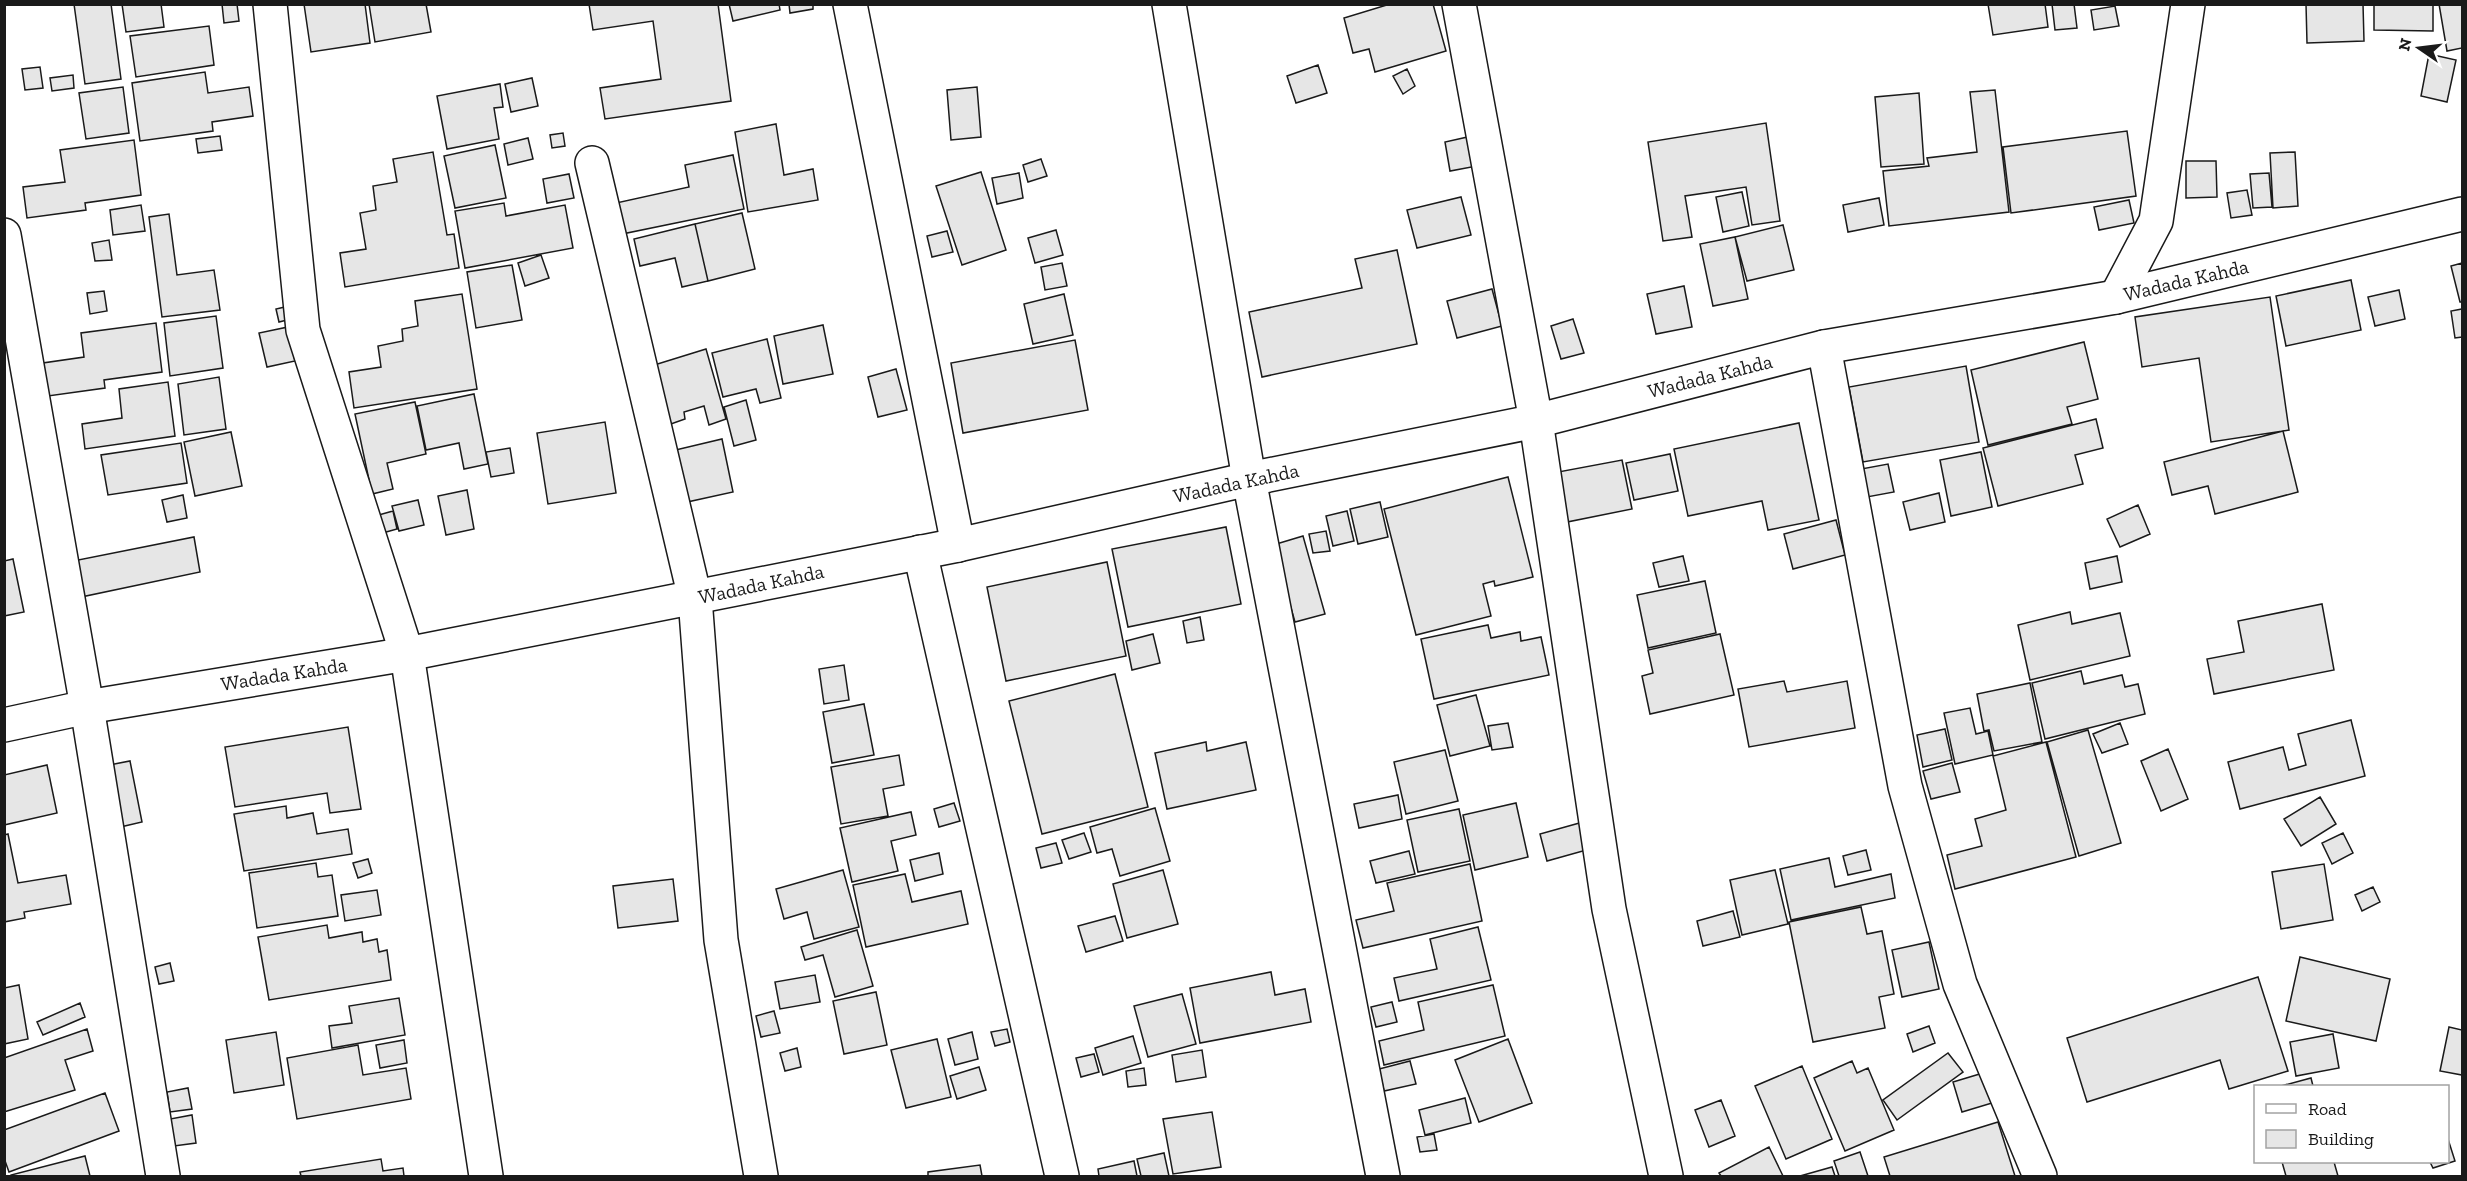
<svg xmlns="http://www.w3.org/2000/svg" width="2467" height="1181" font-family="'Zilla Slab',serif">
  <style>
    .building { fill: #e6e6e6; stroke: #1a1a1a; stroke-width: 1.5 }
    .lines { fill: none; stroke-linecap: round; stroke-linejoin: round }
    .minor-casing { stroke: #1a1a1a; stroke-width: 36 }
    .major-casing { stroke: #1a1a1a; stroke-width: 36 }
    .minor { stroke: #fff; stroke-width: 33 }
    .major { stroke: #fff; stroke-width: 33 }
    .labels { text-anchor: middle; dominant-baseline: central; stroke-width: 4.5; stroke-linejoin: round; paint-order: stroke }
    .street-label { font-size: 20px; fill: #1a1a1a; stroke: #fff }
  </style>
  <rect width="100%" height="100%" fill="#fff"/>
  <path class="building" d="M74,4H111L121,79L85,84Z
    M122,4H161L164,27L126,32Z
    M222,4H237L239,21L224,23Z
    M304,4H365L370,43L311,52Z
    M369,4H426L431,32L375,42Z
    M589,4H718L731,101L605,119L600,88L661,79L653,21L593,30Z
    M729,4H779L780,10L733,21Z
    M789,4H813V9L790,13Z
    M1390,4H1433L1446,51L1375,72L1369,49L1353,53L1344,18Z
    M1988,4H2045L2048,27L1993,35Z
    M2052,4H2074L2077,28L2055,30Z
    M2306,4H2363L2364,41L2307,43Z
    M2374,4H2433V31L2374,30Z
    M2439,4H2462V48L2447,51Z
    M2115,6L2119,26L2094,30L2091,10Z
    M209,26L214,65L136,77L130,36Z
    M2429,54L2456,60L2447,102L2421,96Z
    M1318,65L1327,93L1296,103L1287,76Z
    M40,67L43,88L25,90L22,69Z
    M1407,69L1415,86L1403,94L1393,76Z
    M205,72L208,93L249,87L253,116L212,122L213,131L140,141L132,83Z
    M73,75L74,88L52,91L50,78Z
    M532,78L538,106L511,112L505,84Z
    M500,84L503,107L494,108L499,139L447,149L437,96Z
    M123,87L129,133L86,139L79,93Z
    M977,87L981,137L951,140L947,90Z
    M1995,90L2009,212L1889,226L1883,171L1929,166L1927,158L1977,152L1970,92Z
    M1919,93L1924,164L1881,167L1875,97Z
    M1766,123L1780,221L1752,225L1746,187L1685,196L1692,237L1663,241L1648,142Z
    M776,124L784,175L813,169L818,200L748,212L735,132Z
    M2127,131L2136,196L2011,213L2003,147Z
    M563,133L565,146L552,148L550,135Z
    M220,136L222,150L198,153L196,139Z
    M1472,136L1477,166L1450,171L1445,142Z
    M528,138L533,159L508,165L504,144Z
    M134,140L141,195L85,203L86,210L27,218L23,187L65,182L60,150Z
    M495,145L506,198L455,208L444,156Z
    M433,152L447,235L454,234L459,268L345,287L340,253L366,249L360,213L376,210L373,186L397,182L393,159Z
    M2295,152L2298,206L2273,208L2270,153Z
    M733,155L744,209L622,234L616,203L689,187L685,165Z
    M1041,159L1047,176L1028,182L1023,165Z
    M2186,161H2216L2217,197L2186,198Z
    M981,172L1006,250L962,265L936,186Z
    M1019,173L1023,198L997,204L992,178Z
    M2269,173L2272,207L2253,208L2250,174Z
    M569,174L574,198L547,203L543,179Z
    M2247,190L2252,215L2231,218L2227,193Z
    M1742,192L1749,226L1723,232L1716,197Z
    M1461,197L1471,235L1417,248L1407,210Z
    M1879,198L1884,225L1848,232L1843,205Z
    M2129,200L2134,223L2099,230L2094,207Z
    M504,203L506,216L565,205L573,248L465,268L455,211Z
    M141,205L145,231L113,235L110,210Z
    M742,213L755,269L708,281L695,224Z
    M169,214L177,275L214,270L220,310L162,317L149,217Z
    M695,224L708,281L682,287L675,258L640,266L634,239Z
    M1783,225L1794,270L1747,281L1735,237Z
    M1056,230L1063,255L1035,263L1028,238Z
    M947,231L953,252L932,257L927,236Z
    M1735,237L1748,299L1713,306L1700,244Z
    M109,240L112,260L95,261L92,243Z
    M1397,250L1417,344L1262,377L1249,312L1362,288L1355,259Z
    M541,255L549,278L525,286L518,263Z
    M1062,263L1067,286L1045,290L1041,267Z
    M2462,263V302H2460L2451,266Z
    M512,265L522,320L476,328L467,272Z
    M2351,280L2361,330L2286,346L2276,296Z
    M1684,286L1692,327L1656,334L1647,294Z
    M1492,289L1502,326L1457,338L1447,301Z
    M2399,290L2405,319L2375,326L2368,297Z
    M104,291L107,311L90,314L87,293Z
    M462,294L477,389L354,408L349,372L381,367L378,346L403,341L402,329L418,326L415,301Z
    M1064,294L1073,335L1033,344L1024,304Z
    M2270,297L2289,430L2211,442L2199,358L2142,367L2135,317Z
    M289,306L291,319L279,322L276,309Z
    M2462,309V337L2455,338L2451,311Z
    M216,316L223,368L170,376L164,323Z
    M1573,319L1584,353L1561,359L1551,326Z
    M156,323L162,372L104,380L105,388L48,396L43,363L84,357L81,333Z
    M823,325L833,374L783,384L774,336Z
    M288,327L295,361L267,367L259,333Z
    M767,339L781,398L760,403L756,389L723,397L712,353Z
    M1075,340L1088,410L963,433L951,363Z
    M2084,342L2098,399L2067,407L2072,424L1988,445L1971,370Z
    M706,349L726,419L709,425L704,406L684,412L685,419L668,425L651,366Z
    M1966,366L1979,442L1863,462L1849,387Z
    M896,369L907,410L878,417L868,377Z
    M219,377L226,429L184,435L178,384Z
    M168,382L175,436L85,449L82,424L122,418L119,389Z
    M474,394L488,464L464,469L459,443L426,450L417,406Z
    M746,400L756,440L734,446L724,407Z
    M415,402L426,454L387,463L393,489L372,494L355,414Z
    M2096,419L2103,448L2075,455L2083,484L1998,506L1983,448Z
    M605,422L616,493L548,504L537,433Z
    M1799,423L1819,520L1768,530L1762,501L1688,516L1674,449Z
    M2283,431L2298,492L2215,514L2208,486L2172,495L2164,462Z
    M231,432L242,486L195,496L184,442Z
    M722,439L733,492L678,504L667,452Z
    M181,443L187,483L108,495L101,455Z
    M510,448L514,473L491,477L486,452Z
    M1981,452L1992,507L1951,516L1940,460Z
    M1670,454L1678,491L1634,500L1626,463Z
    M1622,460L1632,509L1567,522L1558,472Z
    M1888,464L1894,492L1867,497L1861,469Z
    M1508,477L1533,577L1495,586L1494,581L1483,584L1491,616L1416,635L1384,509Z
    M467,490L474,529L446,535L438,496Z
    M1939,493L1945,522L1910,530L1903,502Z
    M183,495L187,518L167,522L162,500Z
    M418,500L424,525L399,531L392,506Z
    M1380,502L1388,537L1358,544L1350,509Z
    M2138,505L2150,534L2120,547L2107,519Z
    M393,511L397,529L379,534L375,516Z
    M1347,511L1354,541L1333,546L1326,516Z
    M1836,520L1845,555L1793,569L1784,534Z
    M1226,527L1241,604L1128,627L1112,549Z
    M1326,531L1330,551L1313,553L1309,534Z
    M1303,536L1325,614L1295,622L1273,545Z
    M194,537L200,572L81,597L73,561Z
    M1683,556L1689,581L1659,587L1653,563Z
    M2117,556L2122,582L2090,589L2085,563Z
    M13,559L24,612L4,616V561Z
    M1107,562L1126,656L1006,681L987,587Z
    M1705,581L1716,633L1648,648L1637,595Z
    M2322,604L2334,670L2214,694L2207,659L2244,652L2238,621Z
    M2070,612L2072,624L2120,613L2130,656L2030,680L2018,625Z
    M1200,617L1204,640L1187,643L1183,621Z
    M1488,625L1491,638L1520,632L1521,641L1541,637L1549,675L1434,699L1421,639Z
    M1153,634L1160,663L1132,670L1126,641Z
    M1720,634L1734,695L1650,714L1642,676L1653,673L1648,650Z
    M844,665L849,700L824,704L819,669Z
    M2081,671L2084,684L2122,675L2125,687L2138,684L2145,714L2045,739L2032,683Z
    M1115,674L1148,807L1042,834L1009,701Z
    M1784,681L1787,692L1847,681L1855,728L1749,747L1738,689Z
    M2030,683L2042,742L1994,751L1989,730L1984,731L1977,694Z
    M1476,695L1490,746L1450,756L1437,705Z
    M864,704L874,755L832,763L823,712Z
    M1970,708L1976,734L1988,731L1993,755L1955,764L1944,713Z
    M2351,720L2365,776L2240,809L2228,762L2283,747L2289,770L2306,765L2298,734Z
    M1508,723L1513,747L1492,750L1488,726Z
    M2120,723L2128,744L2102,753L2093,734Z
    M348,727L361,809L330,813L327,793L235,807L225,747Z
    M1945,729L1952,760L1923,767L1917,735Z
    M2088,730L2121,843L2079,856L2047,742Z
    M1206,742L1207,751L1246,742L1256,790L1167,809L1155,753Z
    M2046,742L2076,857L1955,889L1947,855L1982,846L1975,819L2006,810L1993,756Z
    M2168,749L2188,799L2161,811L2141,761Z
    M1445,750L1458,801L1406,814L1394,762Z
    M899,755L904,785L883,789L888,816L841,824L831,767Z
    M130,761L142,822L116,828L104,766Z
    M1952,763L1960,792L1931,799L1923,771Z
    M47,765L57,813L4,825V775Z
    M1398,795L1402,819L1359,828L1354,804Z
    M2320,797L2336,824L2301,846L2284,819Z
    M954,803L960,821L939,827L934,809Z
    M1516,803L1528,857L1475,870L1463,815Z
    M286,806L287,818L313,813L317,834L348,829L352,854L244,871L234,814Z
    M1155,808L1170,861L1120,876L1112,849L1097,853L1090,827Z
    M1459,809L1470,861L1418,872L1407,820Z
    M911,812L916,835L891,841L898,871L852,882L840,828Z
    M1583,822L1590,849L1547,861L1540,834Z
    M1084,833L1091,852L1069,859L1062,840Z
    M2343,833L2353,853L2332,864L2322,843Z
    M8,834L18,883L66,875L71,904L24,912L25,918L4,922V835Z
    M1056,843L1062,863L1041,868L1036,848Z
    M1866,850L1871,870L1848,875L1843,856Z
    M1409,851L1415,874L1376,883L1370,861Z
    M939,853L943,874L915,881L910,860Z
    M1829,858L1835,887L1891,874L1895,898L1791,920L1780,869Z
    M368,859L372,873L358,878L353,863Z
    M316,863L318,877L332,875L338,916L257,928L249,873Z
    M1470,864L1482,921L1363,948L1356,920L1394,911L1387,883Z
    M2324,864L2333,920L2281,929L2272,872Z
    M843,870L859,927L814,939L807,912L784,919L776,889Z
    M1163,870L1178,924L1127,938L1113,884Z
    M1775,870L1788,924L1742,935L1730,880Z
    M905,874L912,902L961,891L968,924L866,947L853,885Z
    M673,879L678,921L618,928L613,886Z
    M2373,887L2380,902L2362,911L2355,895Z
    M377,890L381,915L345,921L341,895Z
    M1861,907L1867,934L1882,931L1894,994L1879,997L1885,1028L1813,1042L1789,922Z
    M1733,911L1740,937L1703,946L1697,921Z
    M1115,916L1123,941L1086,952L1078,926Z
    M327,925L329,938L362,932L363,942L377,939L379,952L387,950L391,980L269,1000L258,937Z
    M1478,927L1491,980L1399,1001L1394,978L1437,969L1430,939Z
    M857,930L873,986L835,997L823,955L805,960L801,947Z
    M1929,942L1939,989L1902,997L1892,950Z
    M2300,957L2390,979L2376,1041L2286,1021Z
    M170,963L174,981L159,984L155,967Z
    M1271,972L1275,995L1305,989L1311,1022L1200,1043L1190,988Z
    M815,975L820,1002L780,1009L775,982Z
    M2258,977L2288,1071L2229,1089L2220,1060L2087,1102L2067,1038Z
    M19,985L28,1039L4,1044V988Z
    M1493,985L1505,1036L1384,1065L1379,1041L1424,1030L1418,1002Z
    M876,992L887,1045L844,1054L833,1001Z
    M1182,994L1196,1044L1148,1057L1134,1006Z
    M399,998L405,1035L332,1048L329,1026L352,1023L349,1006Z
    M1392,1002L1397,1022L1376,1027L1371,1007Z
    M80,1003L85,1017L43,1035L37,1022Z
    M774,1011L780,1033L761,1037L756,1016Z
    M1929,1026L1935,1043L1913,1052L1907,1034Z
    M2449,1027L2462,1030V1075L2440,1071Z
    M87,1029L93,1051L65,1060L75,1090L4,1112V1058Z
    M1007,1029L1010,1042L995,1046L991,1032Z
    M276,1032L284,1085L234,1093L226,1040Z
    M972,1032L978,1059L955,1065L948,1039Z
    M2333,1034L2339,1068L2296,1076L2290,1042Z
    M1133,1036L1141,1063L1103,1075L1095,1048Z
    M937,1039L951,1097L906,1108L891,1050Z
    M1508,1039L1532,1103L1479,1122L1455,1060Z
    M404,1040L407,1063L380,1068L376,1045Z
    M358,1045L363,1075L406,1068L411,1099L297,1119L287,1058Z
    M797,1048L801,1067L785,1071L780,1053Z
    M1202,1050L1206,1077L1176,1082L1172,1055Z
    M1948,1053L1963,1072L1897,1120L1883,1100Z
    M1094,1054L1099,1072L1081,1077L1076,1058Z
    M1410,1061L1416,1084L1384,1091L1379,1069Z
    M1852,1061L1857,1073L1868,1068L1894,1130L1845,1151L1814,1078Z
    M1802,1066L1832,1139L1786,1159L1755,1086Z
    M979,1067L986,1090L957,1099L950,1076Z
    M1144,1068L1146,1085L1128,1087L1126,1071Z
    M1983,1073L1992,1103L1962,1112L1953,1082Z
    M2311,1078L2313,1086H2281Z
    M188,1088L192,1109L170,1112L167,1092Z
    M105,1093L119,1131L9,1172L4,1158V1130Z
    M1465,1098L1471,1123L1425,1135L1419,1110Z
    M1721,1100L1735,1136L1709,1147L1695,1110Z
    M1212,1112L1221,1167L1173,1174L1163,1119Z
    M192,1115L196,1143L174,1146L170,1119Z
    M1998,1122L2015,1176H1890L1884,1157Z
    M1434,1134L1437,1150L1420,1152L1417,1137Z
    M2448,1139L2455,1161L2433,1168L2430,1162H2448Z
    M1769,1147L1783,1176H1721L1719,1173Z
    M1860,1152L1868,1176H1839L1834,1161Z
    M1164,1153L1169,1176H1141L1137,1159Z
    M85,1156L90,1176H11V1175Z
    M381,1159L383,1171L403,1168L404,1176H301L300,1172Z
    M1134,1161L1137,1176H1099L1098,1169Z
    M2282,1162H2334L2338,1176H2286Z
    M980,1165L982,1176H928V1172Z
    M1832,1167L1835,1176H1800Z"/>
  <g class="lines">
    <g class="minor-casing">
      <path id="minor" d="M270,4L303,330L407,654L486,1176
        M850,4L958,545
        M1169,4L1249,479L1383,1176
        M1459,4L1536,421L1609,909L1666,1176
        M592,163L695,598L721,940L761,1176
        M4,235L87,707L163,1176
        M2116,297L2156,221L2188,4
        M1824,347L1905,786L1960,984L2040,1176
        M920,552L1062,1176"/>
    </g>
    <g class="major-casing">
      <path id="major" d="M4,725L87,707L407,654L958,545L1249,479L1536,421L1824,347L2116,297L2462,214"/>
    </g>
    <use href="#minor" class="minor"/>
    <use href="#major" class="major"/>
  </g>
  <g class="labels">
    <g class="street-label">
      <text transform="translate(2186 280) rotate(-13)">Wadada Kahda</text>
      <text transform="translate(1710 376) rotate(-14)">Wadada Kahda</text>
      <text transform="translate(1236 483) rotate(-12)">Wadada Kahda</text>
      <text transform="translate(761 584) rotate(-12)">Wadada Kahda</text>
      <text transform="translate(284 674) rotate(-9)">Wadada Kahda</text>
    </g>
  </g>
  <rect width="2467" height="1181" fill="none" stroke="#1a1a1a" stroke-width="12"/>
  <rect x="2254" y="1085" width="195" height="78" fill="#ffffff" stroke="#a3a3a3" stroke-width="1.5"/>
  <rect x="2266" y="1104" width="30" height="9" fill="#ffffff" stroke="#a3a3a3" stroke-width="1.5"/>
  <text x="2308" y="1115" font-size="18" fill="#1a1a1a">Road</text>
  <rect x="2266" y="1130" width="30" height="18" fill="#e6e6e6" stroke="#a3a3a3" stroke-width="1.5"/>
  <text x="2308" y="1145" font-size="18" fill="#1a1a1a">Building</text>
  <g transform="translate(2419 48) rotate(284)" stroke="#ffffff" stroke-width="4.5" paint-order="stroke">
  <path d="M0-4.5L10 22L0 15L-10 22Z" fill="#1a1a1a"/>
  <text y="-9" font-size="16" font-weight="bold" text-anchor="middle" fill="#1a1a1a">N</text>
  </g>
</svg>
